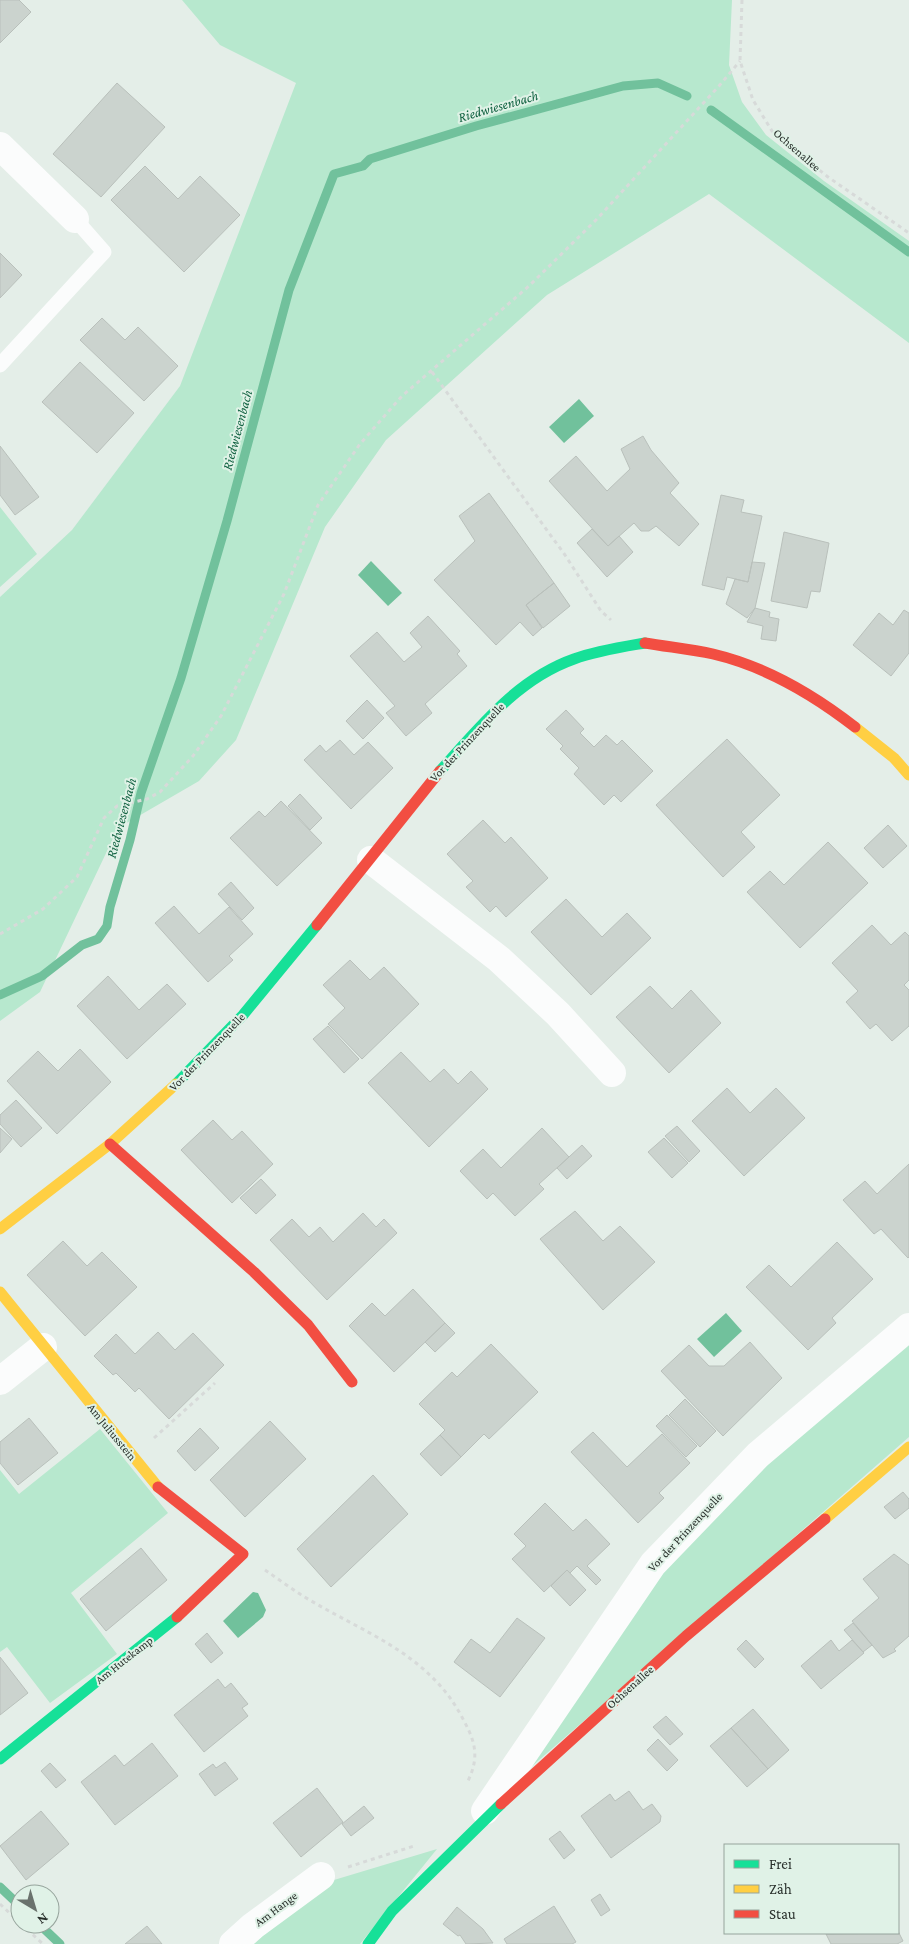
<svg xmlns="http://www.w3.org/2000/svg" width="909" height="1944" font-family="'Crimson Pro',serif">
  <style>
    .green { fill: #b7e8ce }
    .water { fill: #71c19c }
    .lines { fill: none; stroke-linecap: round; stroke-linejoin: round }
    .stream { stroke: #71c19c; stroke-width: 9 }
    .building { fill: #cbd3ce; stroke: #b9c0bb }
    .path { stroke: #d7dad9; stroke-width: 3; stroke-dasharray: 4 4; stroke-linecap: butt }
    .lane { stroke: #fbfcfc; stroke-width: 15 }
    .street { stroke: #fbfcfc; stroke-width: 28 }
    .fast { stroke: #16e098; stroke-width: 11 }
    .slow { stroke: #ffcf43; stroke-width: 11 }
    .jam { stroke: #f24e42; stroke-width: 11 }
    .labels { text-anchor: middle; dominant-baseline: central; stroke-width: 4; stroke-linejoin: round; paint-order: stroke }
    .street-label { font-size: 12px; fill: #282f2b; stroke: #e0f2e7 }
    .water-label { font-size: 14px; font-style: italic; fill: #126342; stroke: #e0f2e7 }
  </style>
  <rect width="100%" height="100%" fill="#e4eee8"/>
  <path class="green" d="M182,0H732L729,65L742,102L766,135L824,181L909,241V343L709,194L547,295L386,440L325,527L236,740L199,781L118,828L40,992L0,1021V597L72,530L180,386L296,83L220,45Z
    M0,507L37,554L0,587Z
    M909,1336V1437L515,1781L662,1571L762,1462Z
    M100,1429L168,1513L71,1593L117,1654L50,1703L7,1647L0,1652V1470L19,1494Z
    M437,1849L360,1944H241L324,1883Z"/>
  <path class="water" d="M579,399L594,416L564,443L549,427Z
    M371,561L402,593L388,606L358,575Z
    M726,1313L742,1331L714,1357L697,1339Z
    M253,1592L258,1593L266,1610L263,1617L238,1638L223,1621Z"/>
  <g class="lines">
    <path class="stream" d="M711,110L909,252
      M0,995L42,976L82,945L98,939L107,926L110,907L130,840L141,793L181,678L227,521L289,290L334,174L363,166L370,159L476,126L623,86L658,83L687,96
      M0,1887L20,1906
      M39,1924L60,1944"/>
  </g>
  <path class="building" d="M0,0H19L31,12L0,43Z
    M117,83L165,127L101,197L53,154Z
    M145,166L178,199L200,176L240,215L184,272L111,200Z
    M0,253L22,275L0,298Z
    M102,318L125,340L138,327L178,366L144,401L80,340Z
    M80,362L134,413L97,453L42,402Z
    M643,436L651,450L679,483L670,493L699,524L679,546L656,526L649,531H641L634,523L608,546L549,481L576,456L607,491L630,469L621,449Z
    M0,446L39,497L15,515L0,495Z
    M489,493L554,583L526,605L542,628L533,636L520,622L496,645L434,580L475,541L459,516Z
    M721,495L744,500L741,512L762,516L748,582L727,577L724,590L702,585Z
    M592,529L608,546L619,536L633,552L607,577L577,543Z
    M784,532L829,543L820,592L811,591L807,608L771,601Z
    M752,562L765,563L755,608L747,618L726,604L735,579L748,582Z
    M554,583L570,606L543,628L526,605Z
    M755,608L770,612L769,617L779,619L776,641L761,639L763,626L747,622Z
    M904,610L909,613V653L891,676L853,645L879,613L893,625Z
    M428,616L460,651L457,654L467,666L425,704L432,713L406,736L386,713L395,706L350,656L377,632L404,662L422,647L410,633Z
    M367,700L384,718L363,739L346,721Z
    M566,710L584,729L580,733L594,747L606,735L617,745L622,740L653,771L621,802L614,795L604,805L574,774L579,768L560,749L563,746L546,729Z
    M727,739L780,795L741,832L755,847L723,877L656,805Z
    M340,740L354,755L368,742L393,768L351,809L304,760L320,745L326,752Z
    M300,794L322,818L310,830L288,806Z
    M281,801L322,843L277,886L230,838L259,811L265,817Z
    M483,820L505,843L511,837L548,878L506,917L496,906L490,912L466,887L473,881L447,854Z
    M888,825L907,846L883,868L864,848Z
    M828,842L868,883L800,948L747,892L770,871L784,885Z
    M231,882L254,908L242,920L218,894Z
    M566,899L602,937L627,913L651,938L591,995L531,932Z
    M174,906L199,934L229,907L253,934L229,956L233,960L208,982L155,923Z
    M872,925L891,945L905,932L909,936V980L904,985L909,990V1026L892,1041L876,1024L870,1029L846,1002L858,991L832,963Z
    M350,960L370,980L384,967L419,1004L362,1059L328,1024L345,1008L323,985Z
    M108,976L139,1010L167,984L186,1004L127,1059L77,1006Z
    M650,986L672,1009L691,990L721,1023L669,1073L616,1017Z
    M328,1026L359,1059L344,1073L313,1039Z
    M80,1049L111,1082L57,1134L7,1081L38,1051L58,1071Z
    M401,1052L430,1082L444,1069L458,1084L471,1071L488,1089L429,1147L368,1083Z
    M727,1088L750,1113L776,1088L805,1118L744,1176L692,1121Z
    M16,1100L42,1128L21,1147L0,1124V1115Z
    M213,1120L232,1140L242,1131L273,1164L232,1203L181,1150Z
    M677,1126L700,1151L689,1162L665,1136Z
    M0,1128L12,1139L0,1153Z
    M542,1128L569,1157L539,1184L544,1189L515,1216L493,1193L487,1199L460,1171L483,1149L501,1168Z
    M664,1138L688,1163L672,1178L648,1152Z
    M582,1145L592,1156L567,1179L557,1168Z
    M909,1164V1257L908,1258L881,1229L874,1234L843,1200L865,1181L877,1194Z
    M261,1179L276,1195L256,1214L240,1198Z
    M575,1211L603,1241L620,1226L655,1262L603,1310L540,1239Z
    M363,1213L376,1227L384,1219L397,1233L327,1300L270,1240L292,1219L309,1237L320,1227L333,1242Z
    M63,1241L87,1266L102,1252L137,1287L85,1336L27,1275Z
    M837,1242L873,1279L832,1318L836,1323L808,1350L746,1287L769,1265L791,1287Z
    M413,1289L445,1323L394,1372L349,1326L372,1303L385,1316Z
    M445,1323L455,1333L435,1352L425,1342Z
    M158,1332L175,1350L193,1333L224,1365L169,1419L139,1388L135,1392L116,1373L113,1375L94,1356L116,1334L135,1354Z
    M750,1342L782,1378L723,1436L661,1371L689,1345L709,1366H724Z
    M491,1344L538,1392L489,1439L484,1434L461,1457L440,1435L445,1430L419,1404L452,1372L457,1377Z
    M685,1399L716,1431L700,1447L669,1415Z
    M667,1415L697,1446L686,1457L656,1426Z
    M29,1418L58,1453L18,1485L0,1463V1442Z
    M270,1421L306,1459L245,1517L210,1480Z
    M200,1428L219,1448L195,1471L177,1451Z
    M593,1432L627,1467L662,1434L690,1463L659,1493L664,1498L638,1523L571,1452Z
    M440,1435L461,1457L441,1476L420,1454Z
    M373,1475L408,1514L331,1587L297,1549Z
    M903,1492L909,1499V1508L895,1519L884,1507Z
    M545,1503L573,1531L586,1519L610,1544L587,1566L601,1580L596,1585L577,1566L570,1573L567,1570L544,1592L512,1559L526,1546L514,1534Z
    M141,1548L167,1580L106,1631L80,1599Z
    M894,1554L909,1565V1636L894,1649L896,1651L883,1658L852,1621L879,1598L863,1579Z
    M567,1570L586,1590L570,1606L551,1586Z
    M517,1618L545,1638L500,1697L454,1662L471,1639L490,1653Z
    M853,1623L872,1645L863,1652L844,1630Z
    M207,1633L223,1653L211,1663L195,1644Z
    M746,1640L764,1659L755,1668L737,1649Z
    M831,1640L839,1651L852,1640L864,1653L821,1689L801,1666Z
    M0,1657L28,1693L0,1715Z
    M218,1679L225,1688L231,1683L248,1704L242,1708L248,1716L204,1752L174,1715Z
    M753,1709L789,1750L768,1769L731,1728Z
    M666,1716L683,1734L670,1745L653,1727Z
    M731,1728L768,1769L747,1787L710,1746Z
    M658,1739L678,1760L667,1771L647,1750Z
    M152,1743L178,1776L115,1825L81,1782L115,1755L124,1766Z
    M225,1762L238,1779L215,1796L199,1774L213,1764L216,1768Z
    M50,1763L66,1780L56,1788L41,1771Z
    M317,1788L343,1822L301,1857L273,1823Z
    M629,1791L643,1810L652,1804L661,1816L660,1822L611,1858L581,1816L610,1794L615,1801Z
    M364,1806L374,1818L351,1836L342,1824Z
    M41,1811L69,1844L26,1880L0,1846Z
    M560,1831L575,1850L564,1859L549,1839Z
    M600,1894L610,1910L601,1916L591,1900Z
    M554,1906L576,1942L572,1944H507L504,1939Z
    M457,1907L483,1929L493,1943L466,1944L460,1935L458,1936L443,1924Z
    M147,1926L162,1944H125Z
    M898,1931L903,1941L897,1944H831L826,1934L898,1933Z"/>
  <g class="lines">
    <path class="path" d="M742,0L740,61L753,100L772,131L828,177L909,233
      M432,372L565,555L601,611L611,620
      M0,934L43,909L77,877L104,818L117,806L147,799L160,792L193,756L221,716L284,594L318,505L360,444L402,396L529,286L596,220L719,86L740,61
      M154,1438L215,1383
      M265,1570C277,1578 290,1588 303,1596C363,1633 430,1653 464,1721C476,1743 479,1758 468,1781
      M348,1867L414,1846
      M0,1904L20,1923
      M21,1924L43,1944"/>
    <path class="lane" d="M0,365L104,252L75,219"/>
    <path class="street" d="M0,146L75,219
      M371,860L499,959L558,1014L612,1073
      M0,1381L43,1347
      M485,1811L653,1564L758,1455L909,1327
      M233,1944L253,1926L321,1876"/>
    <path class="fast" d="M440,771C479,728 517,679 574,659C596,651 622,647 645,643
      M176,1084L243,1015L317,925
      M0,1759L177,1617
      M368,1944L392,1911L501,1804"/>
    <path class="slow" d="M855,727L894,758L909,775
      M0,1229L110,1144L176,1084
      M0,1292L158,1487
      M825,1519L909,1447"/>
    <path class="jam" d="M645,643C668,647 691,649 713,654C764,666 814,695 855,727
      M317,925L440,771
      M110,1144L254,1272L308,1325L352,1382
      M158,1487L243,1554L177,1617
      M501,1804L686,1636L825,1519"/>
  </g>
  <g class="labels">
    <g class="street-label">
      <text transform="translate(797 150) rotate(41)">Ochsenallee</text>
      <text transform="translate(467 742) rotate(-47)">Vor der Prinzenquelle</text>
      <text transform="translate(207 1052) rotate(-46)">Vor der Prinzenquelle</text>
      <text transform="translate(112 1432) rotate(51)">Am Juliusstein</text>
      <text transform="translate(685 1532) rotate(-47)">Vor der Prinzenquelle</text>
      <text transform="translate(124 1660) rotate(-38)">Am Hutekamp</text>
      <text transform="translate(630 1687) rotate(-42)">Ochsenallee</text>
      <text transform="translate(276 1909) rotate(-37)">Am Hange</text>
    </g>
    <g class="water-label">
      <text transform="translate(498 106) rotate(-16)">Riedwiesenbach</text>
      <text transform="translate(237 430) rotate(-75)">Riedwiesenbach</text>
      <text transform="translate(121 818) rotate(-75)">Riedwiesenbach</text>
    </g>
  </g>
  <rect x="724" y="1844" width="175" height="90" fill="#e0f2e7" stroke="#96a49c"/>
  <rect x="734" y="1860" width="25" height="8" fill="#16e098" stroke="#96a49c"/>
  <text x="769" y="1869" font-size="15" fill="#282f2b">Frei</text>
  <rect x="734" y="1885" width="25" height="8" fill="#ffcf43" stroke="#96a49c"/>
  <text x="769" y="1894" font-size="15" fill="#282f2b">Zäh</text>
  <rect x="734" y="1910" width="25" height="8" fill="#f24e42" stroke="#96a49c"/>
  <text x="769" y="1919" font-size="15" fill="#282f2b">Stau</text>
  <g transform="translate(35 1909) rotate(142)"><circle r="24" fill="#e0f2e7" stroke="#96a49c"/>
  <path d="M0-4L9 19L0 12L-9 19Z" fill="#6a726d"/>
  <text y="-8" font-size="14" font-weight="bold" text-anchor="middle" fill="#282f2b">N</text>
  </g>
</svg>
